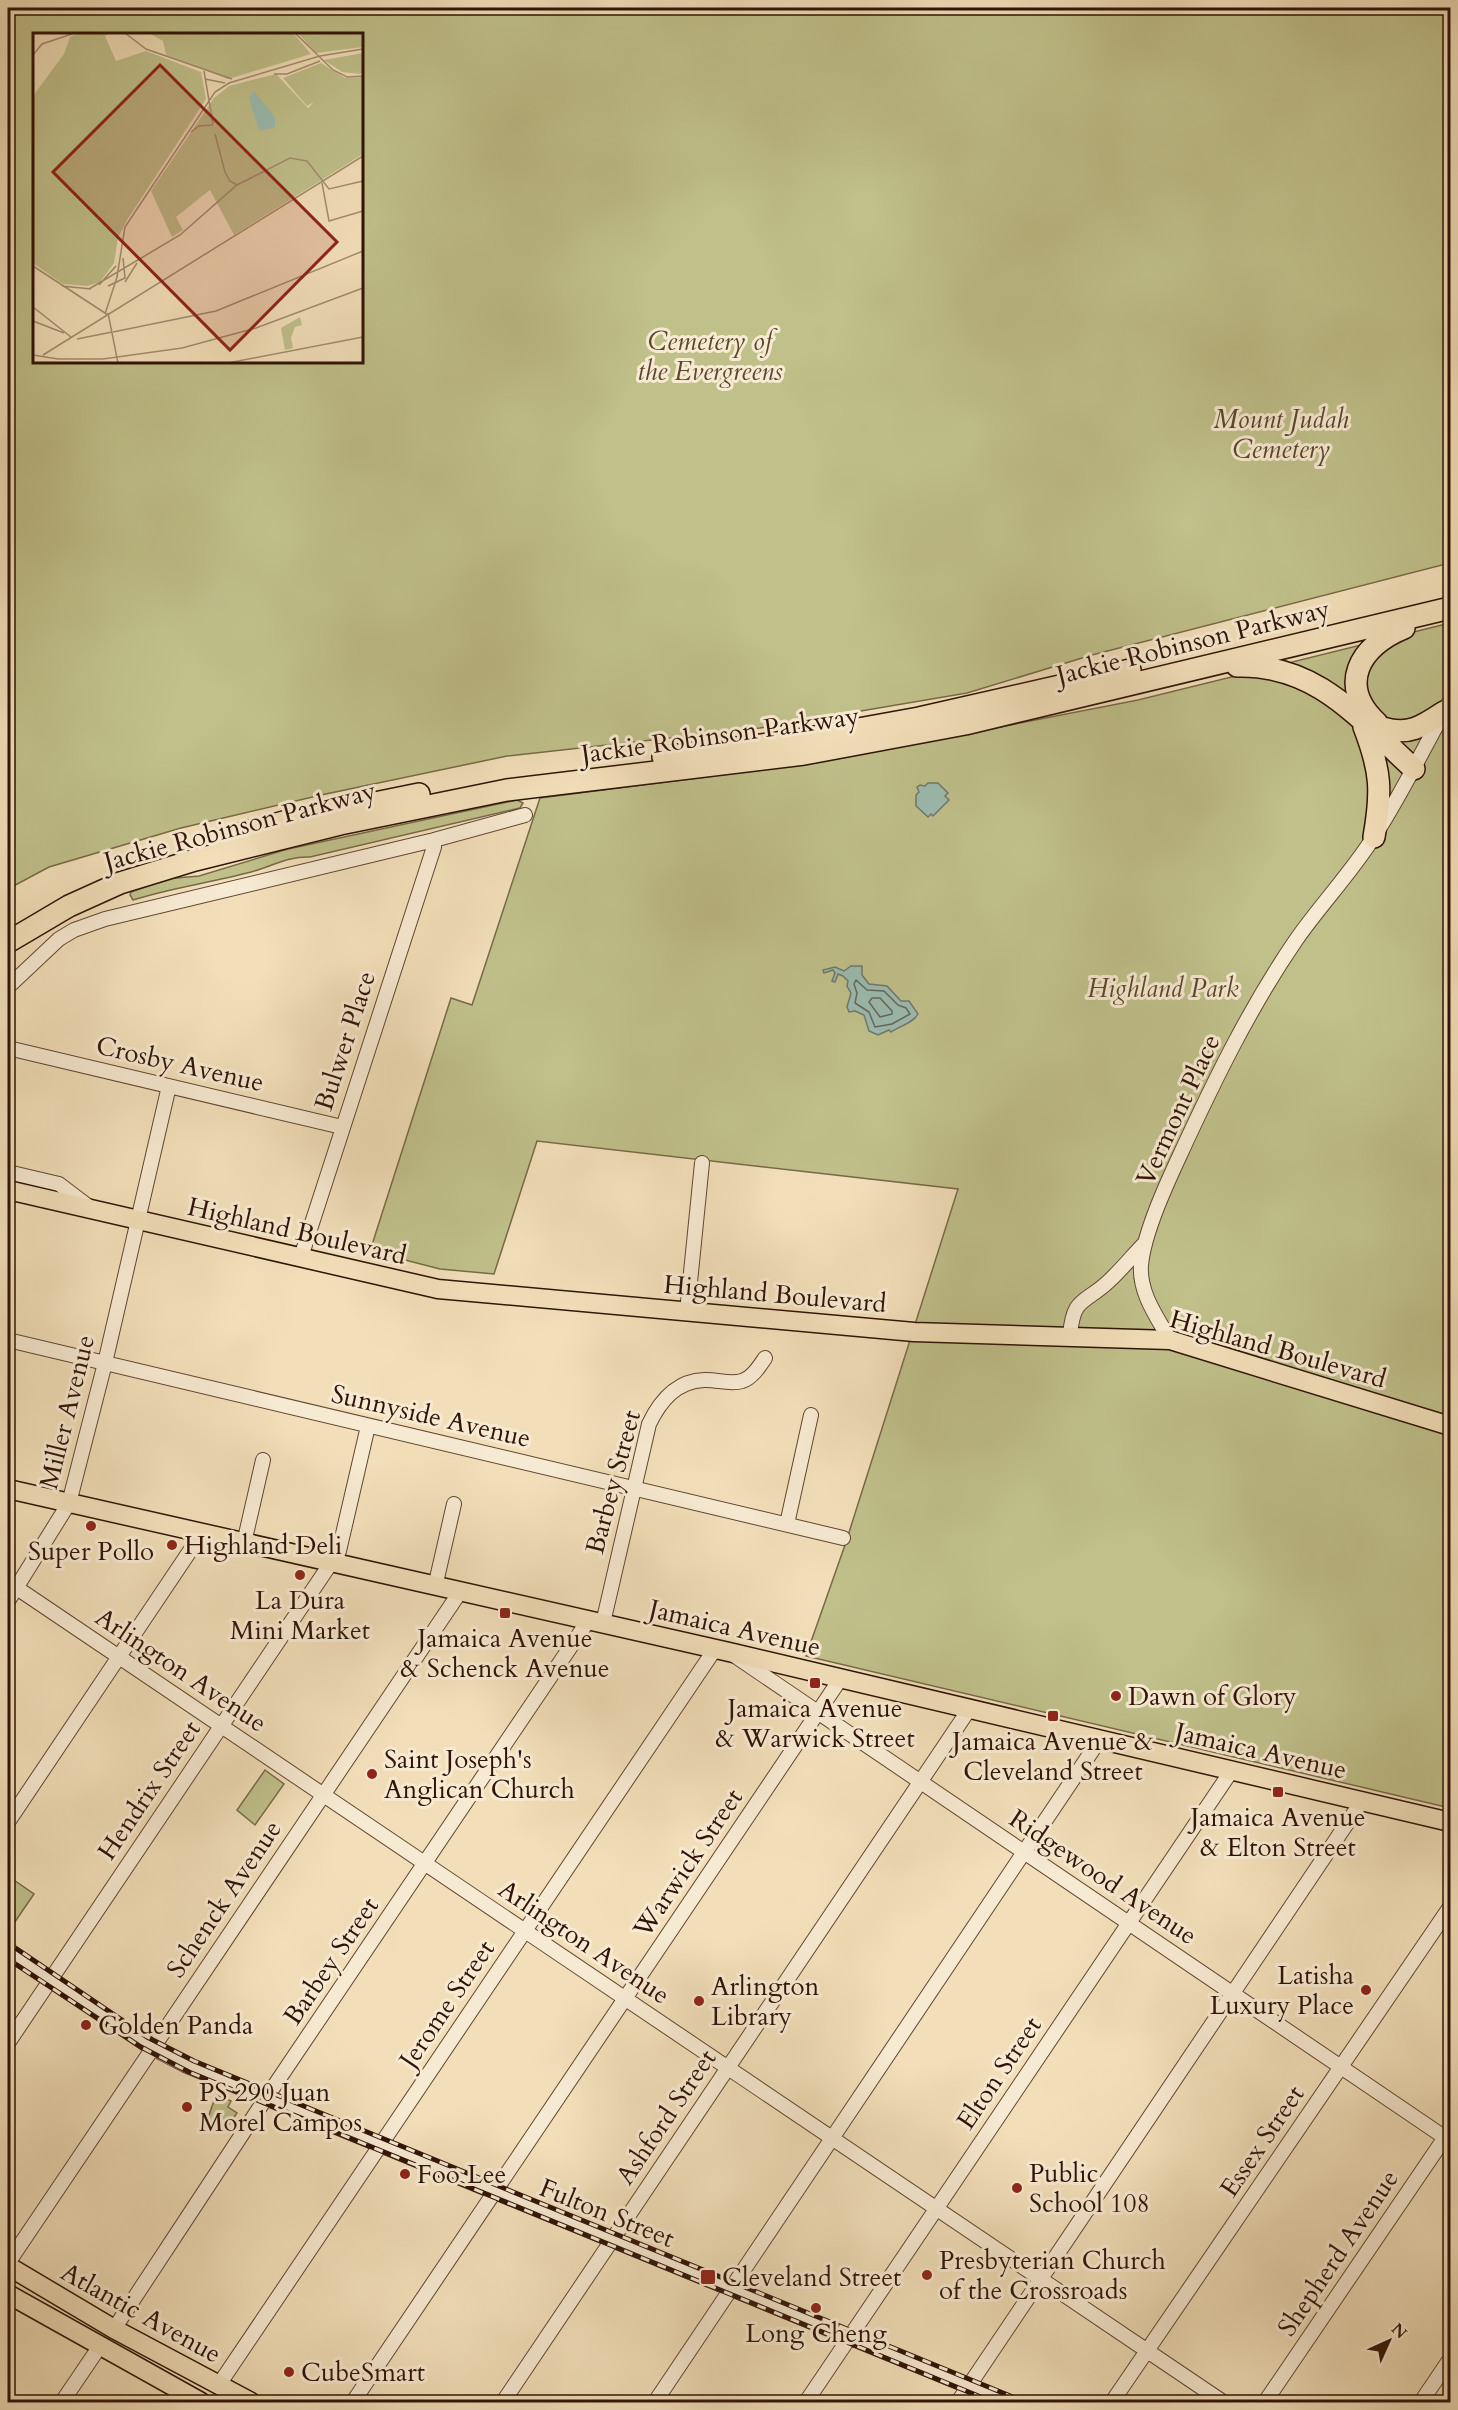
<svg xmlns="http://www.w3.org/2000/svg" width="1458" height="2410" font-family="Cardo,serif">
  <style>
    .green { fill: #c0c08b; stroke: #786a48; stroke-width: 1.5; fill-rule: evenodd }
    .water { fill: #9bbcb1; stroke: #70786d; stroke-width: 1.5 }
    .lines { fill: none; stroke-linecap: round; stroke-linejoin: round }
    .shore { stroke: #65685c; stroke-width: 1.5 }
    .minor-casing { stroke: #604633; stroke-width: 16 }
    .major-casing { stroke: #2f1306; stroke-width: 21 }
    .highway-casing { stroke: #2f1306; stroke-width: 24 }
    .minor { stroke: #f7ead2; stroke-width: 14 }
    .major { stroke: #f2dfb9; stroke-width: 18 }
    .highway { stroke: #f2dfb9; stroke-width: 21 }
    .rail-casing { stroke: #2f1306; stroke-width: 5 }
    .rail { stroke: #f7ead2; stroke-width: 3; stroke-dasharray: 9; stroke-linecap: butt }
    .poi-dot { fill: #8f2418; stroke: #f7ead2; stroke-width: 2 }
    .labels { text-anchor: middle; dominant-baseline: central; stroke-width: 6; stroke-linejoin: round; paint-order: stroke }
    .park-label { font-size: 26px; font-style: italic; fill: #5a472e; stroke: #f7ead2 }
    .street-label { font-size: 26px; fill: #2f1306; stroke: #f7ead2 }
    .poi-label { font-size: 26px; fill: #2f1306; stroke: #f7ead2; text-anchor: start }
    .inset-road { fill: none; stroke: #a48d71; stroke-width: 1.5 }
    .view { fill: #8f2418; fill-opacity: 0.15; stroke: #8f2418; stroke-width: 3 }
    .inset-edge { fill: none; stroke: #2f1306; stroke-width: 3 }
  </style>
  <rect width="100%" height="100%" fill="#f2dfb9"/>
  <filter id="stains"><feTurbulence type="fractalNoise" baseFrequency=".00333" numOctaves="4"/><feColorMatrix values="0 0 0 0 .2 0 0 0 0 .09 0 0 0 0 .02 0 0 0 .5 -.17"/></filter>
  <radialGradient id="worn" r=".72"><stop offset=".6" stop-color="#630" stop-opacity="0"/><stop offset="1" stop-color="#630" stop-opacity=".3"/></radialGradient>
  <path class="green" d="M8,8H1450V563L1092,655L967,693L760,728L507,756L321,795L181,828L49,867L8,889ZM34,34H362V362H34Z
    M1450,623V1808L806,1656L845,1545L958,1189L537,1141L494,1274L440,1269L370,1251L451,998L472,1005L540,798L815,763L1138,700Z
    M517,800L523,803L520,808L310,857C287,856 269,868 247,873C209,883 170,888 133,900L130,895L131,892L165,879L199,876L288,849Z
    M265,1770L284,1784L255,1825L237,1810Z
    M8,1876L34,1894L8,1932Z
    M216,2095L231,2101L228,2107L237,2113L228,2126L220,2124L216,2130L204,2121L209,2115Z"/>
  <path class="water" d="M928,783H938L948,793L945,796L949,800L933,816L931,814L928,817L916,806V795L919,792L917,787L920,785L925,786Z
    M851,966H862V975L869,984L887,986L901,1001H909L918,1014C913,1023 900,1026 891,1032L889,1030L878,1035L869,1031L864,1015L855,1011L849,1012L847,1007L851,993L847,986L848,981L843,976L838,974L835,982L832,981L835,973L833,970L824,973L823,970L835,967L844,971Z"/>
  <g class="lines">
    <path class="shore" d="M856,980L867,990L884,991L898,1005L906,1008L910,1014L892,1024L875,1027L869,1012L855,1003L857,993L854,984Z
      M872,998H880L892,1011V1014L880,1017L869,1002Z"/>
    <g class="minor-casing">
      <path id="minor" d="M8,987L59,939L74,930L105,919L434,840L525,815
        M8,1048L342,1127
        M8,1172L59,1184L88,1206
        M301,1257L434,847V840
        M687,1312L702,1163
        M1070,1336C1073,1296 1085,1304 1109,1281C1122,1269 1133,1255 1145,1243
        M8,1340L843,1538
        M1170,1340C1157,1317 1139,1293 1141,1265C1144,1233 1166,1185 1180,1155C1214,1081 1250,1007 1296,940C1321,904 1352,872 1375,835C1403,792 1425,745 1450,701
        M787,1524L811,1415
        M244,1543L263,1460
        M8,1582L1223,2402
        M435,1587L454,1504
        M8,1601L69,1503L105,1363L169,1086
        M603,1623L649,1424C660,1401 676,1381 704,1380C716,1379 730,1385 742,1381C752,1378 759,1367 765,1358
        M735,1656L1450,2141
        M8,1822L202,1533
        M8,1952L152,2048L185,2065L1007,2402
        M8,2043L339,1551L368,1426
        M8,2263L460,1592
        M114,2329L260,2107L588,1621
        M218,2386L715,1649
        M62,2402L100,2346
        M353,2402L841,1678
        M503,2402L970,1708
        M655,2402L1100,1739
        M806,2402L1232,1770
        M958,2402L1362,1801
        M1112,2402L1450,1907
        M1265,2402L1450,2130
        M1421,2402L1450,2359"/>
    </g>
    <g class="major-casing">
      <path id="major" d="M8,1190L438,1289L914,1332L1170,1340L1450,1426
        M8,1489L729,1652L1450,1822
        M8,2266L114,2329L251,2402
        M8,2294L201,2402"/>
    </g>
    <g class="highway-casing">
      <path id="highway" d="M1237,666C1318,664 1359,719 1414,769
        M1377,723C1337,686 1359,646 1404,628
        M1364,727C1381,771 1382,791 1374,837
        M1383,728C1409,736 1423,726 1444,712
        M663,757L792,741L919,718L1130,670
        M218,840L291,820L419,794
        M8,942L69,906L120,883L195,860L340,824L507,790L804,754L965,724L1450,608"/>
    </g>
    <use href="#minor" class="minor"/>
    <use href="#major" class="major"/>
    <use href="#highway" class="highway"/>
    <g class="rail-casing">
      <path id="rail" d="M8,1943L147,2037L194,2061L1025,2402
        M8,1959L141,2047L189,2072L993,2402"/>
    </g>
    <use href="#rail" class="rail"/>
  </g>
  <g class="poi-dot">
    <circle cx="91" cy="1526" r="6"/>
    <circle cx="172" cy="1545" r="6"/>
    <circle cx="300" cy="1575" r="6"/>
    <rect x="499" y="1607" width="12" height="12" rx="3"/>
    <rect x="809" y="1677" width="12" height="12" rx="3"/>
    <circle cx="1116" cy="1696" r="6"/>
    <rect x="1047" y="1710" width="12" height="12" rx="3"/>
    <circle cx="372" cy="1774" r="6"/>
    <rect x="1272" y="1786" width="12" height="12" rx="3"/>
    <circle cx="1366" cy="1990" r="6"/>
    <circle cx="699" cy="2001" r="6"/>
    <circle cx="86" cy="2025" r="6"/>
    <circle cx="187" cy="2107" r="6"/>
    <circle cx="405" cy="2174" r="6"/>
    <circle cx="1017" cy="2188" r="6"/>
    <circle cx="927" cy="2275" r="6"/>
    <rect x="700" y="2269" width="16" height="16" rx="3"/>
    <circle cx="816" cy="2308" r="6"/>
    <circle cx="289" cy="2372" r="6"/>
  </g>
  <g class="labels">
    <g class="park-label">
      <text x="710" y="341">Cemetery of<tspan x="710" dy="30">the Evergreens</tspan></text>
      <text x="1281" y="419">Mount Judah<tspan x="1281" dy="30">Cemetery</tspan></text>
      <text x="1163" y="988">Highland Park</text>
    </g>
    <g class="street-label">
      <text transform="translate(1193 642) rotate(-14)">Jackie Robinson Parkway</text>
      <text transform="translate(720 735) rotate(-8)">Jackie Robinson Parkway</text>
      <text transform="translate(240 826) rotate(-15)">Jackie Robinson Parkway</text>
      <text transform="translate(345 1041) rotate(-72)">Bulwer Place</text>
      <text transform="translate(180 1064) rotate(13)">Crosby Avenue</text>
      <text transform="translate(1178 1110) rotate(-65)">Vermont Place</text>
      <text transform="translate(297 1231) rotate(13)">Highland Boulevard</text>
      <text transform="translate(775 1294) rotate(5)">Highland Boulevard</text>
      <text transform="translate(1278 1349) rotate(16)">Highland Boulevard</text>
      <text transform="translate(67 1412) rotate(-76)">Miller Avenue</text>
      <text transform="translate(431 1416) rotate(13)">Sunnyside Avenue</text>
      <text transform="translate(613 1482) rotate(-75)">Barbey Street</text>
      <text transform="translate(735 1628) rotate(13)">Jamaica Avenue</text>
      <text transform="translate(181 1670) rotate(34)">Arlington Avenue</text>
      <text transform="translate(1261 1751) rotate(13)">Jamaica Avenue</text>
      <text transform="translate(149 1790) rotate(-56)">Hendrix Street</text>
      <text transform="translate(688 1863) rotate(-56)">Warwick Street</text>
      <text transform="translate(1103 1877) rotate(34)">Ridgewood Avenue</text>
      <text transform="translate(224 1899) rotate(-56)">Schenck Avenue</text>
      <text transform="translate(584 1942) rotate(34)">Arlington Avenue</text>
      <text transform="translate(331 1961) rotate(-56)">Barbey Street</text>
      <text transform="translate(447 2004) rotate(-56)">Jerome Street</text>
      <text transform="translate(999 2073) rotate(-56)">Elton Street</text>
      <text transform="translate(666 2117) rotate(-56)">Ashford Street</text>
      <text transform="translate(1262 2141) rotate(-56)">Essex Street</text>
      <text transform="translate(607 2213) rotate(22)">Fulton Street</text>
      <text transform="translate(1338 2253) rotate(-56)">Shepherd Avenue</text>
      <text transform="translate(141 2313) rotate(29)">Atlantic Avenue</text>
    </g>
    <g class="poi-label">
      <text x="184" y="1545">Highland Deli</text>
      <text x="91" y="1551" text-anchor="middle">Super Pollo</text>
      <text x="300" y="1600" text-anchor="middle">La Dura<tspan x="300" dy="30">Mini Market</tspan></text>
      <text x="505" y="1638" text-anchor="middle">Jamaica Avenue<tspan x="505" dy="30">&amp; Schenck Avenue</tspan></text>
      <text x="1128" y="1696">Dawn of Glory</text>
      <text x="815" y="1708" text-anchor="middle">Jamaica Avenue<tspan x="815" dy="30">&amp; Warwick Street</tspan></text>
      <text x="1053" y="1741" text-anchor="middle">Jamaica Avenue &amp;<tspan x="1053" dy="30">Cleveland Street</tspan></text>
      <text x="384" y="1759">Saint Joseph's<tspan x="384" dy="30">Anglican Church</tspan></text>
      <text x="1278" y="1817" text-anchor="middle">Jamaica Avenue<tspan x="1278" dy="30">&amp; Elton Street</tspan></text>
      <text x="1354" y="1975" text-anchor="end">Latisha<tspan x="1354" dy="30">Luxury Place</tspan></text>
      <text x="711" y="1986">Arlington<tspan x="711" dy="30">Library</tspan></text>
      <text x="98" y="2025">Golden Panda</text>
      <text x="199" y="2092">PS 290 Juan<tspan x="199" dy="30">Morel Campos</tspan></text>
      <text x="1029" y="2173">Public<tspan x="1029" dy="30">School 108</tspan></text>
      <text x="417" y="2174">Foo Lee</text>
      <text x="939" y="2260">Presbyterian Church<tspan x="939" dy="30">of the Crossroads</tspan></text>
      <text x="722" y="2277">Cleveland Street</text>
      <text x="816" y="2333" text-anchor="middle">Long Cheng</text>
      <text x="301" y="2372">CubeSmart</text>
    </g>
  </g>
  <g transform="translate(33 33)">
    <rect width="330" height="330" fill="#f2dfb9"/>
    <path d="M46,0H77L72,3L83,28L113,18L168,39L173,66L94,187L85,205L81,230L67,249L54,253L30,251L0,230V63L31,21L37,4ZM116,0H260L278,21L195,46L133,22L130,8ZM265,0H330V14L283,20ZM330,20V40L327,41L309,39L291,27ZM288,30L312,45L330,44V121L201,202L177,157L143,184L150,197L139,204L118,158L181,65L196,53L243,41L275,75L281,69L274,73L250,45ZM267,284L269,292L262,294L258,305L260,315L252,317L248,295Z" fill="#c0c08b"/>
    <path d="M221,58L242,84V95L226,97L216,65Z" fill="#9bbcb1"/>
    <path class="inset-road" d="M92,0L113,16L199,46M262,0L300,37L314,44L330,43M0,22L9,11L42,0M171,38L180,91M241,41H254L287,28M172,46L192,50M158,99L166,93L180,92M182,101L192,139L197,148L204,152M289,150L296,188L330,178M0,233L75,282M92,249L104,230M66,252L83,233M29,253L58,256M75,253L92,245L90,225M56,256L147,202L204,152L257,125L274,128L296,156L330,148M0,274L38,304M75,280L85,330M72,281L84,244L92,194L182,59L196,50L287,23L330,16M0,288L31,300M80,299L183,278L330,218M44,306L79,299M0,322L25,326H70L149,315L223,295L330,255M10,322L330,123M195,330L330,304"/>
    <path class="view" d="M127,32L304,209L197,317L20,139Z"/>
    <rect width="330" height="330" class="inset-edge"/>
  </g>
  <rect width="1458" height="2410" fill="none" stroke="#f2dfb9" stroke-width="30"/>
  <rect x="9" y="9" width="1440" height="2392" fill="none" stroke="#2f1306" stroke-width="3"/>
  <rect x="15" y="15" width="1428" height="2380" fill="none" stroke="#2f1306" stroke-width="1.5"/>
  <g transform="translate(1389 2341) rotate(45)" stroke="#f7ead2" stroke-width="4.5" paint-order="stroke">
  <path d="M0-4.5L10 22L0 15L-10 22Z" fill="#2f1306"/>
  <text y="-9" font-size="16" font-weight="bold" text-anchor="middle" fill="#2f1306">N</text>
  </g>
  <rect width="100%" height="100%" filter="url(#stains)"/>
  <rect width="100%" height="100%" fill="url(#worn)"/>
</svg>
